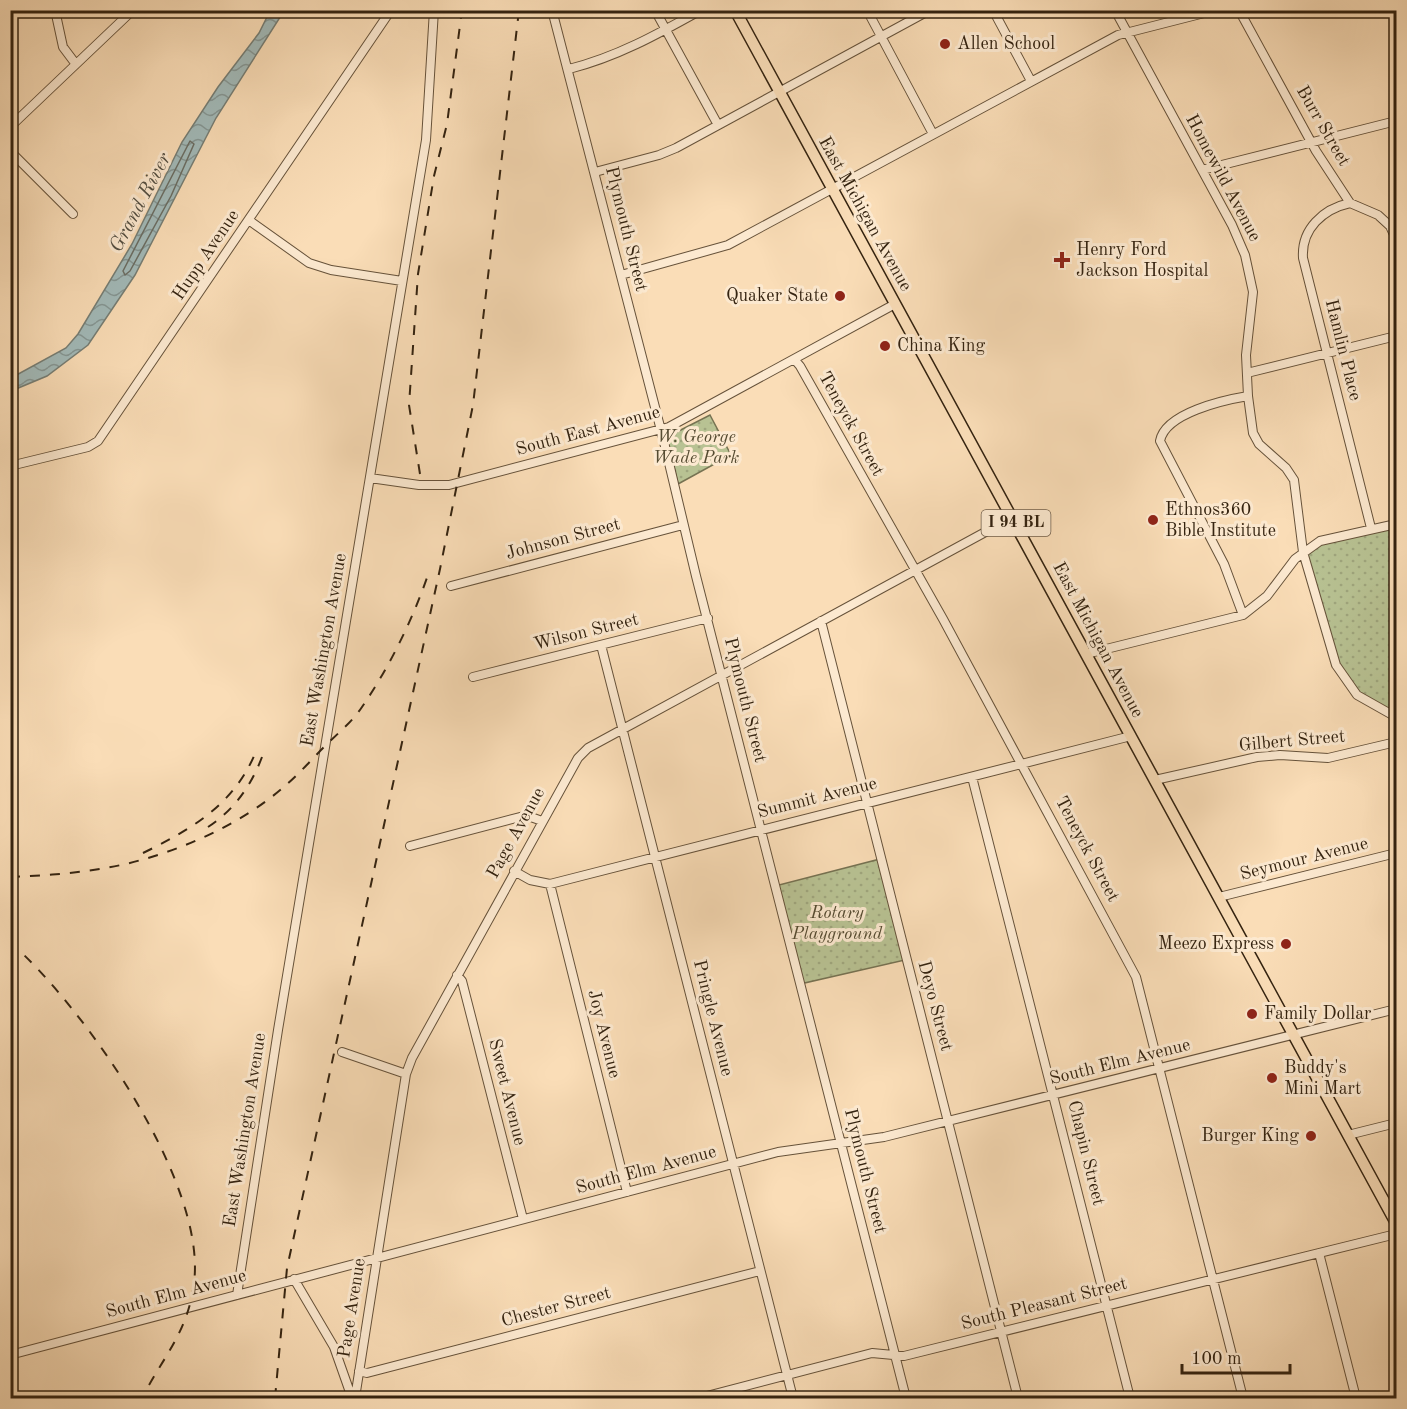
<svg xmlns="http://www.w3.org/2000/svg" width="1407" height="1409" font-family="'Old Standard TT',serif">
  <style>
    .grass { fill: url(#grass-dots); stroke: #767252; stroke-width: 1.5 }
    .water { fill: url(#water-waves); stroke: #767e75; stroke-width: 1.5 }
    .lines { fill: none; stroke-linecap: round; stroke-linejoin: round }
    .shore { stroke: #6b6e64; stroke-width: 1.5 }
    .minor-casing { stroke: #66523a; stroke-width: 10 }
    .major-casing { stroke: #342310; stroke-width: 13 }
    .minor { stroke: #fce9d0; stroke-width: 8 }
    .major { stroke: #faddb7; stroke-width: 10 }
    .rail { stroke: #342310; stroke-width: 2; stroke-dasharray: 10 10; stroke-linecap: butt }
    .poi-dot { fill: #8f2418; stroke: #fce9d0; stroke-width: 2 }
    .labels { text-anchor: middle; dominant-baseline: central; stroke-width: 6; stroke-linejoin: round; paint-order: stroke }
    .shield { fill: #fce9d0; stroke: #705e4a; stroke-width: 1.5 }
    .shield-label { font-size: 16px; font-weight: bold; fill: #342310 }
    .poi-label { font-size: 18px; fill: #342310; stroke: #fce9d0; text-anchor: start }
    .street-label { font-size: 18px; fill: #342310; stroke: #fce9d0 }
    .park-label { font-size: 18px; font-style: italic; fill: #554b31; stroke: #fce9d0 }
    .water-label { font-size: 20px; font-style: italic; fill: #555043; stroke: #fce9d0 }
  </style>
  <defs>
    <pattern id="grass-dots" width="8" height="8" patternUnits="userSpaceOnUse" patternTransform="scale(1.5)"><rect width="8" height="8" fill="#b8c293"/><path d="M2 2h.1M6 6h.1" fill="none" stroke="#9fa67e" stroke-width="1.8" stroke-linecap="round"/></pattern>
    <pattern id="water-waves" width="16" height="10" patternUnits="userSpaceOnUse" patternTransform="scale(1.5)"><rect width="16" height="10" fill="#a2bab9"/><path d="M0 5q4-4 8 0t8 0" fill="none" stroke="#859795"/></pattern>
  </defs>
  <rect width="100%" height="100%" fill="#faddb7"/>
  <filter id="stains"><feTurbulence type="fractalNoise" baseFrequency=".00333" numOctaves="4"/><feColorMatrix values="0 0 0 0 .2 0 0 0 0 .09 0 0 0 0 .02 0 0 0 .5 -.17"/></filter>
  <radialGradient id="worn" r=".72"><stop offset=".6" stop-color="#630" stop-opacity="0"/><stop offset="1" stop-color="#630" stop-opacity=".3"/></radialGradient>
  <path class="grass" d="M710,415L731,455L678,484L667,437Z
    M1396,526V718L1347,683L1329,640L1303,552L1333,536Z
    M880,859L905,960L800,984L775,886Z"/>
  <path class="water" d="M270,11H284L216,118L135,275L88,345L47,376L11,391V378L66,348L78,334L132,244L182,142L218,87L259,33Z"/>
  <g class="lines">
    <path class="shore" d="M190,141L194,144L171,196L130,271L125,275L123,271Z"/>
    <g class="minor-casing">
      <path id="minor" d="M55,10L63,47L75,63
        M552,10L663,438L696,576L906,1398
        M655,10L718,125
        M867,10L933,134
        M993,10L1031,81
        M1115,10L1232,225L1245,255L1253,292L1246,355L1248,396L1253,433L1259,444L1286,468L1294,480L1303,552L1336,665L1357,695L1396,717
        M1239,10L1316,151L1350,203L1378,215L1390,226L1396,239
        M569,69C617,57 658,34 701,10
        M10,127L133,10
        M10,151L73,214
        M1202,170L1396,121
        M595,172L659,155L676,148L930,10
        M1350,203C1323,209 1301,229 1303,258L1371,528
        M250,221L309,263L331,270L402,281
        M621,275L728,245L1118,35L1216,10
        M794,359L800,366L943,619L1136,977L1243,1398
        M1247,373L1396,336
        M10,466L88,447L98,441L391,10
        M370,478L419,485H449L669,427L895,304
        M451,586L683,525
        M1243,615L1224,564L1160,441C1165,413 1224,400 1248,396
        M821,621L1018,1398
        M601,645L793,1398
        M1086,654L1243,615L1267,596L1295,559L1320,541L1396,524
        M473,677L708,618
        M972,777L1130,1398
        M1155,780L1257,757L1280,755L1328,758L1396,742
        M410,846L520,817L528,816L542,821
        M514,871L530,880L550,884L1131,736
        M550,884L627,1192
        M1219,897L1396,853
        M457,975L462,981L523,1219
        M342,1052L406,1074
        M1348,1135L1396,1123
        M1319,1253L1356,1398
        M294,1279L334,1347L352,1398
        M237,1295L278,1030L426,140L434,10
        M10,1355L778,1152L884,1137L1396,1009
        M359,1371L367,1373L760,1271
        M355,1398L406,1074L412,1058L578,758L588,748L623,729L1013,517
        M699,1398L872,1353L904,1356L1396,1234"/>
    </g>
    <g class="major-casing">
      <path id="major" d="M735,10L1396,1223"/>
    </g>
    <use href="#minor" class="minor"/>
    <use href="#major" class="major"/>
    <path class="rail" d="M420,474L409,405L418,274L434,176L447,124L462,10
      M208,827C234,810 251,786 262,757
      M143,853C190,830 232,806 254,756
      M10,877C54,875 99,872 141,860C192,846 247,820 286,785C300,773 312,759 325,746C338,733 352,722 362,707C390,666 413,619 429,572
      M10,942C84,1007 207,1182 194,1283C188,1332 163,1357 142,1398
      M275,1398L287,1268L440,569L473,405L519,10"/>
  </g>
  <g class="poi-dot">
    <circle cx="945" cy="44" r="6"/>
    <path d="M1059 251h6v6h6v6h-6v6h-6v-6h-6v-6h6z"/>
    <circle cx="840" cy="296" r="6"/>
    <circle cx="885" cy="346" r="6"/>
    <circle cx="1153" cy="520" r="6"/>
    <circle cx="1286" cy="944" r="6"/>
    <circle cx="1252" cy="1014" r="6"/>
    <circle cx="1272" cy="1078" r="6"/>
    <circle cx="1311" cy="1136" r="6"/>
  </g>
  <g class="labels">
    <rect class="shield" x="981.5" y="510" width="69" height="26" rx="4.5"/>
    <g class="shield-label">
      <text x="1016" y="523">I 94 BL</text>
    </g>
    <g class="poi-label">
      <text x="957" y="44">Allen School</text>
      <text x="1076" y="250">Henry Ford<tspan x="1076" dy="21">Jackson Hospital</tspan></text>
      <text x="828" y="296" text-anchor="end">Quaker State</text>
      <text x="897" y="346">China King</text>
      <text x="1165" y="510">Ethnos360<tspan x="1165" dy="21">Bible Institute</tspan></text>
      <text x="1274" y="944" text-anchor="end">Meezo Express</text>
      <text x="1264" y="1014">Family Dollar</text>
      <text x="1284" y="1068">Buddy's<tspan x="1284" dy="21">Mini Mart</tspan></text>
      <text x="1299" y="1136" text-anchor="end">Burger King</text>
    </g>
    <g class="street-label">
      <text transform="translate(1323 126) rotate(60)">Burr Street</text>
      <text transform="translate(1223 178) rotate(62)">Homewild Avenue</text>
      <text transform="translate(865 214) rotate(61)">East Michigan Avenue</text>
      <text transform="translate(626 229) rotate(76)">Plymouth Street</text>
      <text transform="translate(206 255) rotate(-56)">Hupp Avenue</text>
      <text transform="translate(1343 350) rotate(76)">Hamlin Place</text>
      <text transform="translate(851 424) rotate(61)">Teneyck Street</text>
      <text transform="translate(588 431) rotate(-15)">South East Avenue</text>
      <text transform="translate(563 539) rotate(-15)">Johnson Street</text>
      <text transform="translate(586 632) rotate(-14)">Wilson Street</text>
      <text transform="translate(1098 640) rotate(62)">East Michigan Avenue</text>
      <text transform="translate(324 650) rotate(-80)">East Washington Avenue</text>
      <text transform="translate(745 700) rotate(76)">Plymouth Street</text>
      <text transform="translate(1292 741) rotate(-5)">Gilbert Street</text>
      <text transform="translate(817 798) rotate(-14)">Summit Avenue</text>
      <text transform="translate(516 833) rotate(-61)">Page Avenue</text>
      <text transform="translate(1087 849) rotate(62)">Teneyck Street</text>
      <text transform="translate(1304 859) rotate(-14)">Seymour Avenue</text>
      <text transform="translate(935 1006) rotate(75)">Deyo Street</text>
      <text transform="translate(713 1018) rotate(76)">Pringle Avenue</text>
      <text transform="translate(604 1034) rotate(76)">Joy Avenue</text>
      <text transform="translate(1120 1062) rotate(-14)">South Elm Avenue</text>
      <text transform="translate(507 1092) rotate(76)">Sweet Avenue</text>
      <text transform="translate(245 1130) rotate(-81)">East Washington Avenue</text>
      <text transform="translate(1086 1153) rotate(76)">Chapin Street</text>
      <text transform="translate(646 1170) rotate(-15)">South Elm Avenue</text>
      <text transform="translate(865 1171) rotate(76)">Plymouth Street</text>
      <text transform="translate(176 1294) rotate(-15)">South Elm Avenue</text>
      <text transform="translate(1044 1304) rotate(-14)">South Pleasant Street</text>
      <text transform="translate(556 1307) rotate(-15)">Chester Street</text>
      <text transform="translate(352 1308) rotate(-81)">Page Avenue</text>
    </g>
    <g class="park-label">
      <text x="696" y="437">W. George<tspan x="696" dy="21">Wade Park</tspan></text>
      <text x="837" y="913">Rotary<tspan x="837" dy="21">Playground</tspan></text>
    </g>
    <g class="water-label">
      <text transform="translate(141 203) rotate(-62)">Grand River</text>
    </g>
  </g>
  <rect width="1407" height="1409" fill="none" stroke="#faddb7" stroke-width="36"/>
  <rect x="12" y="12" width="1383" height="1385" fill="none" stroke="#342310" stroke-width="3"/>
  <rect x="18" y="18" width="1371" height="1373" fill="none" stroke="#342310" stroke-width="1.5"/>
  <path d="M1182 1364v9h108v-9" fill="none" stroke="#342310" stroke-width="3"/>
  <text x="1191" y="1364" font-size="18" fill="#342310" stroke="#fce9d0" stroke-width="4.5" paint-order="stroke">100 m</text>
  <rect width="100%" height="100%" filter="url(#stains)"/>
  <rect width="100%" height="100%" fill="url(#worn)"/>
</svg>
